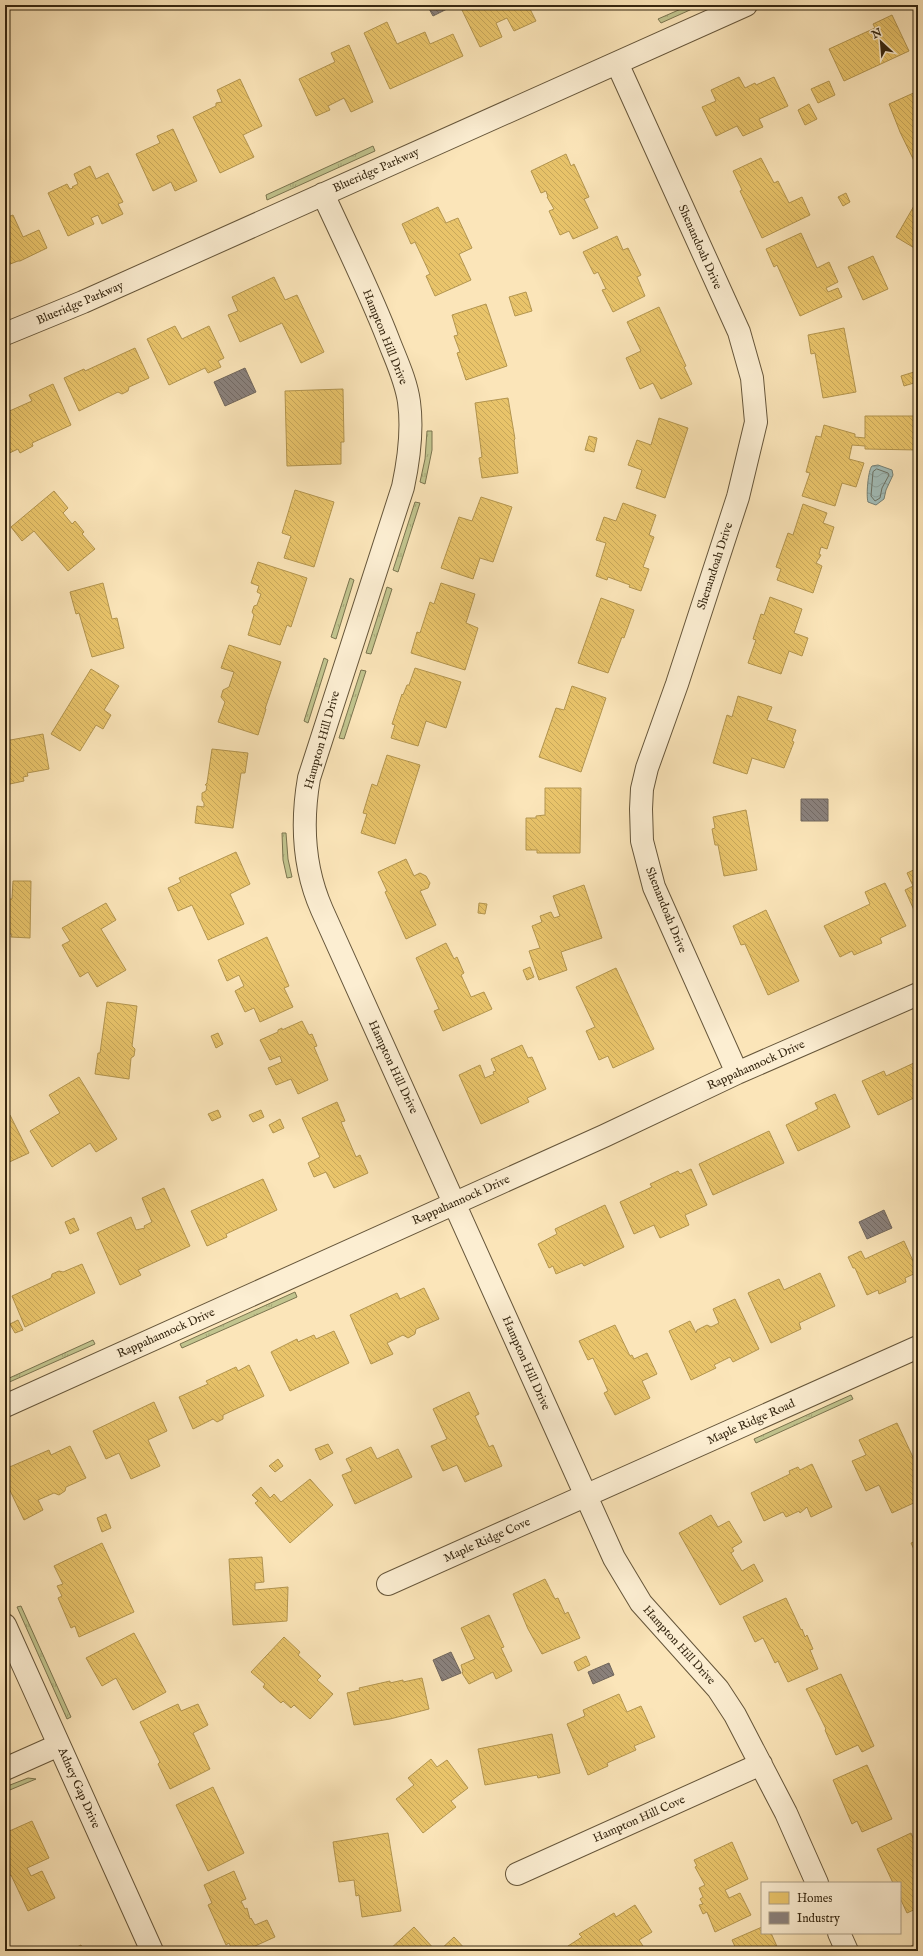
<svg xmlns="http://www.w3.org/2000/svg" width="923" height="1956" font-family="'IM FELL English',serif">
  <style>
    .grass { fill: url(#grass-tufts); stroke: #7b754f }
    .water { fill: url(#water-waves); stroke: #768175 }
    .homes { fill: url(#homes-back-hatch); stroke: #b3954f }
    .industry { fill: url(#industry-back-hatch); stroke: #70665c }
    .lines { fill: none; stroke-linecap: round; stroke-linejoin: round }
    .shore { stroke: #6c7264; stroke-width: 1 }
    .street-casing { stroke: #66563a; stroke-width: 24 }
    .street { stroke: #fceed2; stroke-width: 22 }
    .labels { text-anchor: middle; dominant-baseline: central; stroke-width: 4; stroke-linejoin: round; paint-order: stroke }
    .street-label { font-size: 12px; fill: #352610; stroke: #fceed2 }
  </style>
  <defs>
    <pattern id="grass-tufts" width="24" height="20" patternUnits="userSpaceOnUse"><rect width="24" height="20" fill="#c1c48e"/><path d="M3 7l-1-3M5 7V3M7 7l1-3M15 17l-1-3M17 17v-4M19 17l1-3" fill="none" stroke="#a6a879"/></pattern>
    <pattern id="water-waves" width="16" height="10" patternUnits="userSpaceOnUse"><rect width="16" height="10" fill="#a2bdb8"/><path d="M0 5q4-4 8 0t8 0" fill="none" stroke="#8ca29d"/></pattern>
    <pattern id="homes-back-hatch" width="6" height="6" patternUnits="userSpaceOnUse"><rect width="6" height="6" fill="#e9c46a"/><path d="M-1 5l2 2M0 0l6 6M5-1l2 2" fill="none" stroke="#c8a85b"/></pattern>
    <pattern id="industry-back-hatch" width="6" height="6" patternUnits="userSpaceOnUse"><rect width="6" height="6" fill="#8a817c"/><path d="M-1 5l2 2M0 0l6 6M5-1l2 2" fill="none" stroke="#726964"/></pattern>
  </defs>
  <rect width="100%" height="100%" fill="#fbe5b9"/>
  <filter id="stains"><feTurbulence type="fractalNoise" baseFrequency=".005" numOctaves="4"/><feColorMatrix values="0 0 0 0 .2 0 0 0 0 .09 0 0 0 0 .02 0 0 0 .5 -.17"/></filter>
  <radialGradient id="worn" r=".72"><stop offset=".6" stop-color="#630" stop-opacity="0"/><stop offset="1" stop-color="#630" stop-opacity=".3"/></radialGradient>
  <path class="grass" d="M690,5H701L661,23L658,19Z
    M373,146L375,151L267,200L266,195Z
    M427,431H432V450L425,484L420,482L425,459Z
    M415,502L420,503L398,572L393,570Z
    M350,578L354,580L336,639L331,637Z
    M387,587L392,589L371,654L366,653Z
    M324,658L328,660L308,723L304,721Z
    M361,670L366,671L344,739L339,738Z
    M282,833H286L288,859L292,877L287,878L283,860Z
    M295,1292L297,1297L182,1348L180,1344Z
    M93,1340L95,1344L5,1384V1380Z
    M851,1395L853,1399L756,1443L754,1439Z
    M21,1606L71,1717L67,1719L17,1607Z
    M28,1778L36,1779L5,1792V1787Z"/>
  <path class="water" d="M878,465L892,470L893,475L886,490L884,499L876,505L868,502C866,496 868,470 872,466Z"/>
  <path class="homes" d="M463,5H528L536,21L514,31L507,18L496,23L502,37L480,47L460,6Z
    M892,15L909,51L844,81L829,49L875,28L873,24Z
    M387,22L397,44L425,32L430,44L453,34L463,56L390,89L364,33Z
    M349,45L373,102L351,112L344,98L328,106L330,110L316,116L299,79L335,62L331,53Z
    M739,77L745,88L755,83L756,85L774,77L788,106L759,119L763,127L743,136L737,126L716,136L702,107L716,101L711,90Z
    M240,79L262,126L243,135L254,157L220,173L193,117L216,106V103L222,102L217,90Z
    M829,81L835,95L818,103L811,89Z
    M918,91V166L917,167L900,132L889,104Z
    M809,104L817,119L805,125L798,110Z
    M173,129L197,181L175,191L171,182L153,191L136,154L160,143L157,136Z
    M566,154L571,166L574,164L589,197L584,199L598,228L573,239L569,231L560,235L549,211L554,209L547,197H548L546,191L541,193L531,171Z
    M761,158L774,183L778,181L789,203L802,197L810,215L762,238L740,191L742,190L733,171Z
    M90,166L96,179L108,173L123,202L118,204L123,214L102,224L98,215L91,218L94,224L68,236L48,193L67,184L70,189L73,188L72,187L78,184L74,174Z
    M846,193L850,202L843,206L838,197Z
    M918,199V245L916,249L896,237Z
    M438,207L446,223L458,218L472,248L459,254L471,280L435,296L426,276L430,274L415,242L411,244L402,224Z
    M13,215L23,237L39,230L47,248L20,261H18L5,266V218Z
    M801,233L817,268L829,262L838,282L826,288L828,292L838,288L842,297L800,316L777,265L774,267L766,249Z
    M617,236L623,250L628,248L641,275L637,277L645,296L613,312L602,290L606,289L598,272L594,274L583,252Z
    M873,256L888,289L863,300L848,267Z
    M274,277L285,300L297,295L324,352L301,363L282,323L240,342L228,315L238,311L232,297Z
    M526,292L532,311L515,316L509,297Z
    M486,304L507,366L466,380L457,353L460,352L454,336L458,335L452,315Z
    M659,307L686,366L684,367L692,384L661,399L653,383L640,389L626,358L641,351L627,322Z
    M175,326L182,339L209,326L224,358L218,361L221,367L208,373L205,368L169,385L147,339Z
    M844,328L856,392L823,398L815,353L811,354L808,335Z
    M135,348L149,378L129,387L128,391L122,394L118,392L79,411L64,378L84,369L85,371Z
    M914,372L917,382L904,386L901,376Z
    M53,384L71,425L32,443L33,446L20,453L18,449L5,455V413L32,401L29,395Z
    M343,389L344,442H341V464L287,466L285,391Z
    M508,398L515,439L514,440L518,473L482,478L479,458L482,457L475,403Z
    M865,416H918V450L865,449V446L852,445L849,459L864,463L856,487L842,483L835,506L802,496L810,473L806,472L816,436L821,437L824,425L855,434V437L865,438Z
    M659,418L688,428L665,498L636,488L642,470L628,465L637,440L651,445Z
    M589,436L597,438L594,452L585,450Z
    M295,490L334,502L314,567L284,558L291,536L282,533Z
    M54,491L68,508L63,513L72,524L75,521L84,532L82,534L95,549L68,571L34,531L22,541L11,527Z
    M481,497L512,507L493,562L480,558L473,579L441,568L459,517L472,521Z
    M623,503L656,515L649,535L654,537L643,567L649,569L641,591L629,587L630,585L608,577L607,580L596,576L606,543L596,540L604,517L616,521Z
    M803,504L827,513L823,523L834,527L827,549L821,547L819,554L821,555L816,563L822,566L813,593L777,580L781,569L776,567L788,533L793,535Z
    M258,562L307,578L291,627L287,625L280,645L248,635L254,615L252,612L254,606L257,605L261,594L257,592L259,586L251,583Z
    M103,583L112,619L117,618L124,648L92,657L79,613L76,614L70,592Z
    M441,583L475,594L466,623L478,628L465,670L411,653L417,632L420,633L430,602L434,604Z
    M770,597L802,609L794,633L808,638L802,656L789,651L781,674L748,663L756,640L753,639L761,614L764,615Z
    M601,598L634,610L624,638L622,637L608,673L578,663Z
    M229,645L281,662L265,709H266L258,735L218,722L225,702L221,697L223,690L229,687L234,672L221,668Z
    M415,668L461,682L446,728L426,721L418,746L391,738L395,725L392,724L402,694L403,695L407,685H409Z
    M91,669L119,686L104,710L111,715L103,729L96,725L80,751L51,734Z
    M572,686L606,698L581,772L539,757L556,708L564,710Z
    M738,696L772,707L767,720L796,730L792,741L794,742L784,768L752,758L747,774L713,763L727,715L732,717Z
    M43,734L49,769L27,773L28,776L23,777L24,781L5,785V741Z
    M212,749L248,753L245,773H241L233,828L195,823L197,806L204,807V803L202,800V793L206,791L207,785H205L207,783Z
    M387,755L420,765L395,844L361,833L367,814L363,813L372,784L377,786Z
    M545,788H581L580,853H537V850H526V818H536V816L545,815Z
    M746,810L757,870L724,876L718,845H715L712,829L715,828L713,817Z
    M236,852L250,884L230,894L244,924L208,940L192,905L178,911L168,888L181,882L179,878Z
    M406,859L414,876L420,873L426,876L430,883L428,888L420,891L436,925L406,939L385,892L387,891L378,872Z
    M918,868V919L905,890L913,886L907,873Z
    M13,881H31L30,938L11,937L12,934H5V899H12Z
    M885,883L906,926L880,938L882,943L854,955L852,951L840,957L824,926L870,904L865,892Z
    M584,885L602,938L561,952L567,970L539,980L529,951L540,948L532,926L542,922L540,916L551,912L554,918L560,916L553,896Z
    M106,903L116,920L101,929L126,970L97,987L88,972L80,977L62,945L70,941L62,928Z
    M479,903L487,904L485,914L478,913Z
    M766,910L799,981L768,995L745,944L741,945L733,926Z
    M267,937L289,986L284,988L293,1007L260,1022L254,1008L245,1012L235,991L244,986L239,975L227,981L218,960Z
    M446,943L454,959L457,957L464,973L461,975L471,997L484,992L492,1009L443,1031L434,1011L439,1009L416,958Z
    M530,967L534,977L527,980L523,970Z
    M616,968L654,1049L613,1068L608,1056L599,1060L586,1031L595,1027L576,987Z
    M107,1002L137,1006L132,1046L135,1049L134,1056L131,1058L129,1079L95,1074L98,1053H100Z
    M302,1021L309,1035L312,1034L317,1046L314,1047L328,1080L298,1094L291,1079L276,1085L268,1068L282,1062L280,1056L270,1060L260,1040L278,1032V1030L282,1028V1030Z
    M218,1033L223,1044L216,1048L211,1036Z
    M522,1045L528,1058L532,1057L546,1089L527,1098L529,1102L481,1124L459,1075L480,1065L485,1078L494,1074L493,1072L496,1071L491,1059Z
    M916,1062L918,1066V1096L878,1115L862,1081L884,1071L886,1076Z
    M79,1077L117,1139L96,1152L90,1143L52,1167L30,1131L60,1113L49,1095Z
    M835,1094L850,1127L798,1151L786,1125L818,1109L815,1103Z
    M337,1102L345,1121L341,1122L356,1157L360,1155L368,1173L334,1188L326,1172L314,1177L308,1163L320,1157L302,1118Z
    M218,1110L221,1117L212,1121L208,1114Z
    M261,1110L264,1117L253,1122L249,1115Z
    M10,1115L29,1153L5,1164V1117Z
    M280,1119L284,1128L273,1133L269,1125Z
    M769,1131L784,1163L713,1195L699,1164Z
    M691,1169L707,1205L685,1215L689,1225L660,1238L654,1225L634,1234L620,1202L652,1187L650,1184L678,1171L680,1174Z
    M263,1179L277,1210L226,1234L227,1237L207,1246L191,1211Z
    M164,1188L190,1246L138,1270L141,1275L120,1285L97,1233L131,1217L136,1230L145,1228L144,1226L152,1222L142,1198Z
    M605,1205L624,1247L584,1266L582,1263L556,1274L553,1266L549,1268L538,1244L557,1234L555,1229Z
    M74,1218L79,1230L70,1234L65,1222Z
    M904,1241L918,1272L905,1278L906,1282L879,1294L878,1290L867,1295L855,1268H853L848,1257L861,1251L865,1259Z
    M82,1264L95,1293L25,1327L12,1296L51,1278L52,1274L59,1271L63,1272Z
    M820,1273L835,1306L799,1323L801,1329L771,1343L748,1293L779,1279L784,1290Z
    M424,1288L439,1319L416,1329L415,1334L408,1338L403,1335L387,1343L393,1354L371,1364L350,1315L397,1293L400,1299Z
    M735,1299L759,1349L733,1362L730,1357L714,1365L716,1368L691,1380L669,1331L690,1321L696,1333L697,1330L707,1325L711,1327L719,1323L713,1309Z
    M18,1320L23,1330L15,1333L10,1324Z
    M615,1325L630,1356L632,1355L634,1359L647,1353L657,1374L642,1381L650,1398L615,1415L604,1393L608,1391L593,1358L588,1360L579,1341Z
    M334,1331L349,1363L290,1391L271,1352L297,1339L298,1342L314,1335L316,1339Z
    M249,1365L264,1396L223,1415V1419L217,1422L213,1419L193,1429L179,1397L208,1384L206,1381L236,1367L238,1371Z
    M469,1392L479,1414L475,1416L489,1447L493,1445L502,1466L465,1482L457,1465L443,1471L431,1446L447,1439L433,1409Z
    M154,1402L167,1431L148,1440L160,1466L131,1479L119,1453L106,1459L93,1431Z
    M897,1423L918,1468V1501L892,1513L879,1485L866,1491L852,1461L866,1455L859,1440Z
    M328,1444L333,1453L320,1460L315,1449Z
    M70,1446L86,1478L66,1487L65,1491L59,1495L54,1493L38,1500L43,1510L24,1520L5,1480V1469L49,1450L51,1455Z
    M371,1447L377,1459L398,1449L412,1477L355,1504L342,1475L352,1471L346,1459Z
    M278,1459L283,1466L275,1472L269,1466Z
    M812,1464L832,1507L811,1517L807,1507L800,1513L799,1511L786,1517L783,1512L764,1521L751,1493L790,1474L789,1471L798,1467L800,1470Z
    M310,1479L333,1505L290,1543L255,1503L258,1501L252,1495L261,1487L270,1498L274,1494L281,1502Z
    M106,1514L111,1528L102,1532L97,1518Z
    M711,1515L718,1527L729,1521L742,1542L732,1548L734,1551L731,1553L742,1571L754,1564L763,1581L720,1605L679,1533Z
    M918,1540V1558L911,1543Z
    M102,1543L134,1612L79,1637L75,1626L71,1628L58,1598L62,1596L57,1586L63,1584L54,1566Z
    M262,1557L264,1582L255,1583V1590L288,1587L287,1621L233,1625L229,1559Z
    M545,1579L555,1599L558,1598L565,1614L568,1612L580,1638L542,1654L528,1629L513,1594Z
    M786,1598L801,1630L802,1629L805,1637L807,1635L813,1649L810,1650L818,1669L788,1682L778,1661L775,1663L763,1638L755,1642L743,1617Z
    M489,1615L504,1647L501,1648L512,1671L496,1679L493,1672L469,1684L462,1673L463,1672L461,1665L475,1659L461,1628Z
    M134,1633L166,1692L133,1710L116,1678L102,1686L86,1658Z
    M284,1637L300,1652L298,1655L321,1676L317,1680L333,1694L310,1719L294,1705L291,1708L283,1701L281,1703L263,1687L265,1684L251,1672Z
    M586,1656L590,1665L578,1671L574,1662Z
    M841,1674L874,1746L862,1752L858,1745L836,1755L825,1730L826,1729L806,1689Z
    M422,1678L429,1709L390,1719L354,1725L347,1693L360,1690L359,1688L390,1681V1683L403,1680V1682Z
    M619,1694L627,1712L641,1706L655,1737L634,1746L636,1750L607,1763L608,1766L588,1775L567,1724L585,1716L583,1710Z
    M178,1704L181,1711L198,1704L208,1725L193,1733L210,1769L170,1789L158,1764L160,1762L140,1722Z
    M552,1734L560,1773L538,1778L537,1775L485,1785L478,1749Z
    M431,1759L437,1767L447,1760L468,1788L451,1801L456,1807L423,1833L396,1799L414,1785L408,1778Z
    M867,1765L892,1819L862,1832L857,1821L852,1824L833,1780Z
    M213,1787L244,1853L208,1871L176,1805Z
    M32,1821L49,1858L27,1868L31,1876L42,1871L55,1898L28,1911L11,1875L6,1877L5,1875V1833Z
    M388,1833L401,1911L362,1917L359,1895L356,1896L354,1880L339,1882L333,1842Z
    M911,1833L918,1849V1908L907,1913L900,1898V1883H893L877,1849Z
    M732,1842L748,1879L725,1890L729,1898L740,1893L751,1915L715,1932L707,1912L703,1914L699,1905L703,1904L700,1899L703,1897L699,1888L705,1885L695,1867L697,1866L694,1860Z
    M234,1871L246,1899L241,1901L245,1909L247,1908L250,1919L251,1918L255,1925L267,1920L275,1937L244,1951H233L229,1943L226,1945L208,1905L212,1903L204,1885Z
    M635,1905L652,1932L639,1940L643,1946L635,1951H623L622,1949L619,1951H572L568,1946L582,1937L579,1934L614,1913L616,1917Z
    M414,1927L436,1951H388Z
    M762,1927V1933H771L779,1951H737L732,1940Z
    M454,1937L467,1951H439Z
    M918,1943V1951H914L911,1946Z
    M81,1945L84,1951H69Z"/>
  <path class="industry" d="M427,5H453V6L433,16Z
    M245,368L256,392L225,406L214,382Z
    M801,799H828V821H801Z
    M884,1210L892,1228L867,1239L859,1222Z
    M451,1652L461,1673L442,1681L433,1660Z
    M609,1663L614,1675L593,1684L588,1672Z"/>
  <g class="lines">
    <path class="shore" d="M877,469L888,473L889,475L882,488L880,498L875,501L871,496L873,472Z"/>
    <g class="street-casing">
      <path id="street" d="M617,63L739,332L752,378L756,422L738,497L677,684L647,768L642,789L641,809L642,841L654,887L737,1073
        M323,194C345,242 369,290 388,339C396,360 406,380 409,402C413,431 409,459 403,487L309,778C301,824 303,867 322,910L614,1558L641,1603L718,1689L735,1715L786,1813L817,1883
        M5,334L83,302L746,5
        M5,1406L604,1136L737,1073L918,994
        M388,1584L918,1347
        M5,1625L152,1951
        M5,1769L59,1745
        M517,1874L761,1764
        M839,1933L847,1951"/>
    </g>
    <use href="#street" class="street"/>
  </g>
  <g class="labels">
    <g class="street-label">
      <text transform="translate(376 170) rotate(-24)">Blueridge Parkway</text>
      <text transform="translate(700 247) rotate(66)">Shenandoah Drive</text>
      <text transform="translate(80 303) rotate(-23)">Blueridge Parkway</text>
      <text transform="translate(385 337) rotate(68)">Hampton Hill Drive</text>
      <text transform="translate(715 566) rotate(-72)">Shenandoah Drive</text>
      <text transform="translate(322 740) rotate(-74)">Hampton Hill Drive</text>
      <text transform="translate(666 910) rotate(68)">Shenandoah Drive</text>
      <text transform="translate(756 1065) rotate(-24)">Rappahannock Drive</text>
      <text transform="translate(393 1067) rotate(65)">Hampton Hill Drive</text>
      <text transform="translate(461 1200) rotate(-24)">Rappahannock Drive</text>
      <text transform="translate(166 1333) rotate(-24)">Rappahannock Drive</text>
      <text transform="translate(526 1363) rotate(66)">Hampton Hill Drive</text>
      <text transform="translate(751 1422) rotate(-24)">Maple Ridge Road</text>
      <text transform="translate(487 1540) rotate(-24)">Maple Ridge Cove</text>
      <text transform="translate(679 1645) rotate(48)">Hampton Hill Drive</text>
      <text transform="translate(79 1788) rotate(66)">Adney Gap Drive</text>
      <text transform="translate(639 1819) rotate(-24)">Hampton Hill Cove</text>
    </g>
  </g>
  <rect width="923" height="1956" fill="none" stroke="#fbe5b9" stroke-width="20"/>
  <rect x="6" y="6" width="911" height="1944" fill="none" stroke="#352610" stroke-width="2"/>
  <rect x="10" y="10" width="903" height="1936" fill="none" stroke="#352610"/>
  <rect x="761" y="1882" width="140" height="52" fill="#fceed2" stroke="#ac9e84"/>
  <rect x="769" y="1892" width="20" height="12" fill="#e9c46a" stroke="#ac9e84"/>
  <text x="797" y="1902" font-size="12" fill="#352610">Homes</text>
  <rect x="769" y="1912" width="20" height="12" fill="#8a817c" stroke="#ac9e84"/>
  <text x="797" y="1922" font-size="12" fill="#352610">Industry</text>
  <g transform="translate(881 42) rotate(334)" stroke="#fceed2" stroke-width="3" paint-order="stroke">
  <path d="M0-3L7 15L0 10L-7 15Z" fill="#352610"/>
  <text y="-6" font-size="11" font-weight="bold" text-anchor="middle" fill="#352610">N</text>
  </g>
  <rect width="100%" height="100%" filter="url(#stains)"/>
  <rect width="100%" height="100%" fill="url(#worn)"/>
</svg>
